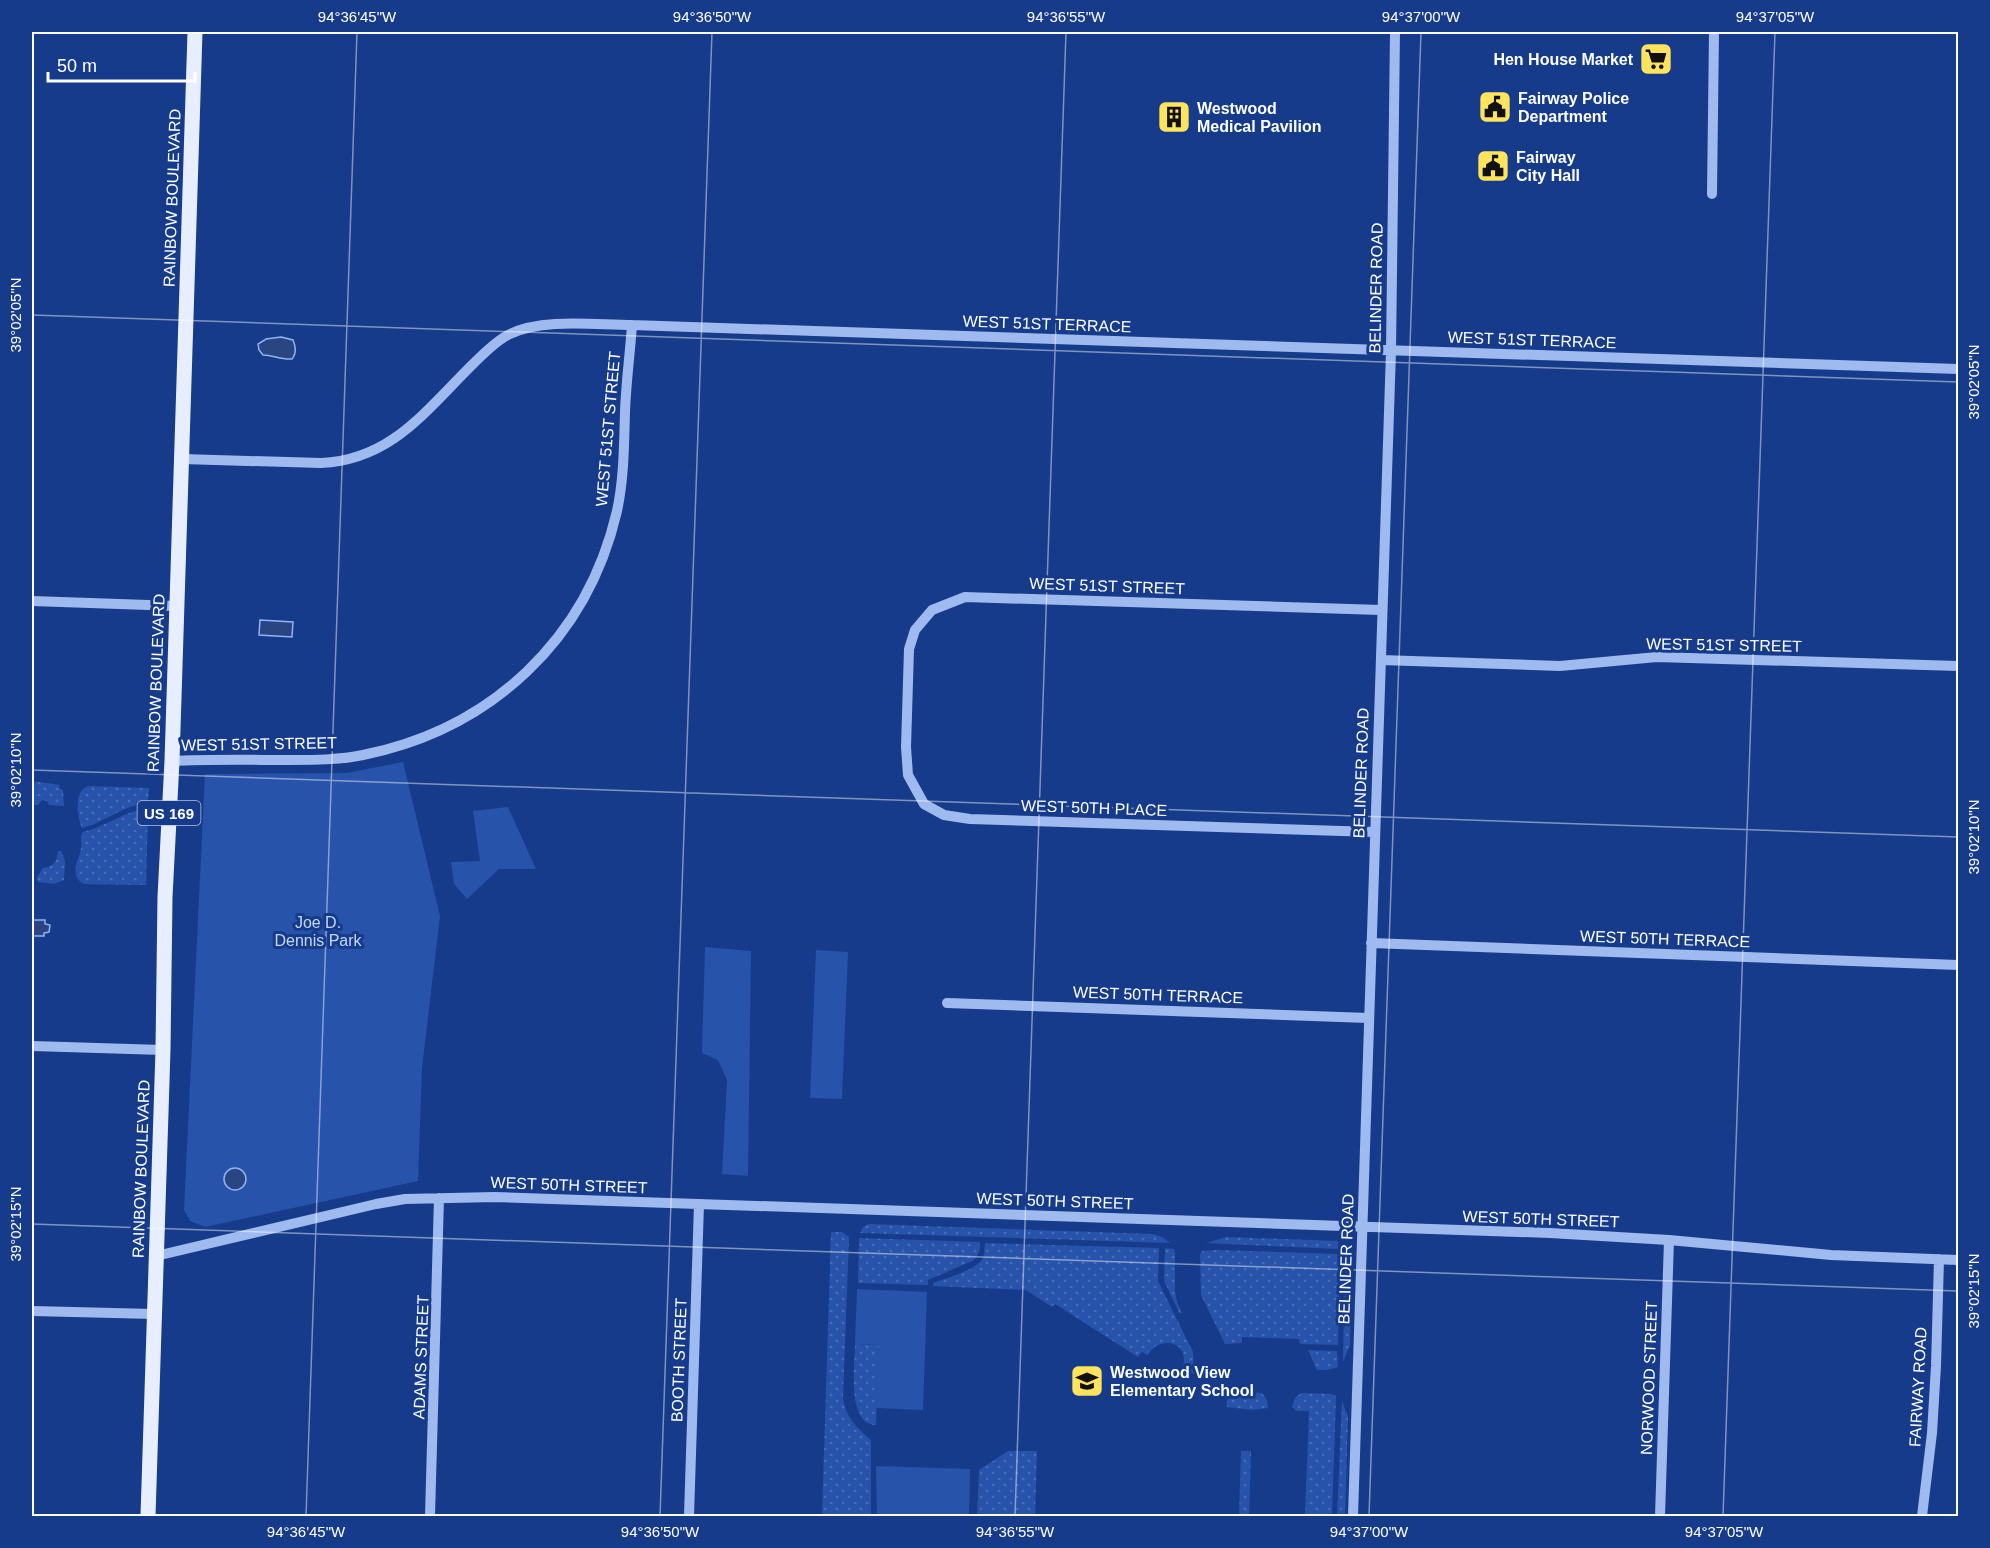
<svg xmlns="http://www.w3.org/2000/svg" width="1990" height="1548" font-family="Helvetica,sans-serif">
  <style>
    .grass { fill: url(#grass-dots) }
    .park { fill: #2853aa }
    .water { fill: #2a4682; stroke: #91b3f2; stroke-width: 1.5 }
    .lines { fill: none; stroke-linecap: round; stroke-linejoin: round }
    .minor { stroke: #9fbaef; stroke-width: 10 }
    .major { stroke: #e7eeff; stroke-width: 15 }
    .ticks { fill: none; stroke: #fff; stroke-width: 1.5; stroke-opacity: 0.45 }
    .labels { text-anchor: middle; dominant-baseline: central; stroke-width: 6; stroke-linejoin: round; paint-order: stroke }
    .shield { fill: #163b8b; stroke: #b9c4dc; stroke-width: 1.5 }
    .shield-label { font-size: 15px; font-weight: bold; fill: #fff }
    .poi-label { font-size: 16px; font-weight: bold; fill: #fff; stroke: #163b8b; text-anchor: start }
    .street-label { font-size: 16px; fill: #fff; stroke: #163b8b }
    .park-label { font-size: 16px; fill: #c5d7fb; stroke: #163b8b }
    .neatline { fill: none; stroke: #fff; stroke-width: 2 }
    .ticks-label { font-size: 15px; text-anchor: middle; fill: #fff }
  </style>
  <defs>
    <pattern id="grass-dots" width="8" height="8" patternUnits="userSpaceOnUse" patternTransform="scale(1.5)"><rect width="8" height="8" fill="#2853aa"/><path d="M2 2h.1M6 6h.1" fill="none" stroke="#486db7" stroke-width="1.8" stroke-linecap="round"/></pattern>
  </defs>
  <rect width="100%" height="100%" fill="#163b8b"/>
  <path class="grass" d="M32,781L60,785L59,788L63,790L64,806L49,805L47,801L42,800L38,805H32Z
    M89,786L149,788L148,803C123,805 106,822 82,828C77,816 73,790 89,786Z
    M148,808L146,885L84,884C70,877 77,863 80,853C82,847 81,838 82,832C106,827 124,811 148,808Z
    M58,851H61L65,861L64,880L54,884L38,882L37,877L43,868C53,867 57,862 58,851Z
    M869,1224L1152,1234L1162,1237L1170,1243L860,1233L863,1227Z
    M831,1232H842L849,1237L843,1397C845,1417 857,1428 871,1440V1516H822Z
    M1226,1237L1338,1241V1249L1206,1243Z
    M859,1238L980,1242C980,1251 979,1256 972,1261L928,1280V1285L858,1283Z
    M985,1243L1159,1248L1158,1281L1193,1352L1194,1374L1187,1373L1182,1370C1192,1343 1162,1333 1147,1355L1142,1352L1138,1357L1055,1304L1052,1307L1026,1290L933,1286V1283C946,1278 977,1270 983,1258C985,1253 984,1248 985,1243Z
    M1165,1248L1174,1249L1175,1253V1292L1177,1302L1182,1313L1180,1314L1164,1281Z
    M1352,1249L1350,1345L1343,1362L1345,1250Z
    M1216,1250L1340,1254L1338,1345L1300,1344L1299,1339L1242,1337V1343L1225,1344L1201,1295L1200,1254L1202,1251Z
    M855,1344L879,1345L876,1425C846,1424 855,1364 855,1344Z
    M1308,1350L1337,1351L1338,1367L1327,1370H1317Z
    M1240,1391L1262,1393L1267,1400L1268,1408L1252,1410L1227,1407C1225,1398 1231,1393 1240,1391Z
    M1301,1393L1331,1394L1336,1396L1332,1516H1305L1309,1411H1297L1292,1407L1295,1398Z
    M1342,1401L1348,1417L1345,1516H1337Z
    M1008,1451H1037L1035,1516H977L979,1470Z
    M1241,1451H1251L1249,1516H1239Z"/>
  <path class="park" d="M403,762L440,916L422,1068L418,1181L205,1227L190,1221L184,1210L205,774L347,773Z
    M508,807L536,869H499L467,899L454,884L451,862L480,861L473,811Z
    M705,947L751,951L748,1176L722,1174L727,1080L718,1060L702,1053Z
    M816,950L848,952L842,1099L810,1098Z
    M857,1289L927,1292L923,1410L876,1408L879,1345L855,1344Z
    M876,1466L970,1469L969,1516H877Z"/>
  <path class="water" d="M281,337L293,340C296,347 297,353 292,359C281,360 273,355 263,355L259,350L258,344L266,339Z
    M260,620L293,622L292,637L259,635Z
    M32,920H45V924L50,925L49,932L44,933V936H32Z
    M224 1179a11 11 0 1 1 22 0a11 11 0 1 1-22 0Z"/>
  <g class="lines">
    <path class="minor" d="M1712,194L1714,32
      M182,459L321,463C389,460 423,414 468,369C478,359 496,340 510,334C543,318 595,325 632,325L1958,369
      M32,601L177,606
      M1381,660L1560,666L1657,657L1958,666
      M172,761C211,759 251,760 290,760C314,760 339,760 363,755C491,729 587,640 617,511C624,479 624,445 625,412C626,383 630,354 632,325
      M1374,832L970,819L944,815L924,804L908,775L906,747L909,649L915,630L932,610L965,597L1381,610
      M1371,943L1958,965
      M947,1003L1368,1018
      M32,1046L163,1050
      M156,1256L376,1204L405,1199L495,1197L1550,1233L1669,1240L1831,1255L1958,1260
      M32,1311L154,1314
      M430,1516L439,1198
      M689,1516L699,1204
      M1353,1516L1391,351L1395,32
      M1660,1516L1669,1240
      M1922,1516L1932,1433L1936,1366L1939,1259"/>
    <path class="major" d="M148,1516L163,1050L165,897L172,761L195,32"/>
  </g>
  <path class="ticks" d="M32,315L1958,382M32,770L1958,837M32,1224L1958,1291M306,1516L357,32M660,1516L712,32M1015,1516L1066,32M1369,1516L1421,32M1723,1516L1775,32"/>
  <defs>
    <g id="supermarket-square" transform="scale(1.725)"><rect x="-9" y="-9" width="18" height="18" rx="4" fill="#ffe35d" stroke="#163b8b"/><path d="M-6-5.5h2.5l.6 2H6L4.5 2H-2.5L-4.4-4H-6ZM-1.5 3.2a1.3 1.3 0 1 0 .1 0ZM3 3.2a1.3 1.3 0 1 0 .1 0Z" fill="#111"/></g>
    <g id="civic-square" transform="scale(1.725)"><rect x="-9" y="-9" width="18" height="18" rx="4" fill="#ffe35d" stroke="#163b8b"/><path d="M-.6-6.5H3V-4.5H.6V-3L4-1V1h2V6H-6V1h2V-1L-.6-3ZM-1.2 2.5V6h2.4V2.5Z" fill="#111"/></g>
    <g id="building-square" transform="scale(1.725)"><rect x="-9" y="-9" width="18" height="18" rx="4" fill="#ffe35d" stroke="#163b8b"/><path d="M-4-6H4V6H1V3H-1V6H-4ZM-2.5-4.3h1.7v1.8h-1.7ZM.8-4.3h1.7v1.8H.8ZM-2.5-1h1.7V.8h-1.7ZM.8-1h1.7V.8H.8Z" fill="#111"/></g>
    <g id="school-square" transform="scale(1.725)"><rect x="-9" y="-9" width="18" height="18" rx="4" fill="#ffe35d" stroke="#163b8b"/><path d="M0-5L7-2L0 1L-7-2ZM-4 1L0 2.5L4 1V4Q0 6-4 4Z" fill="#111"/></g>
  </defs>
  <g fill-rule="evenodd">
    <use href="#supermarket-square" x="1656" y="59"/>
    <use href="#civic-square" x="1495" y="107"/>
    <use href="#building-square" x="1174" y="117"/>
    <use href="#civic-square" x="1493" y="166"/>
    <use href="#school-square" x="1087" y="1381"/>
  </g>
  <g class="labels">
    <rect class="shield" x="137.5" y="801" width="63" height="24" rx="4.5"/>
    <g class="shield-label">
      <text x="169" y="813">US 169</text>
    </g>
    <g class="poi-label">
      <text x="1633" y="59" text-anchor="end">Hen House Market</text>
      <text x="1518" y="98">Fairway Police<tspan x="1518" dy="18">Department</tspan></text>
      <text x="1197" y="108">Westwood<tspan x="1197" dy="18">Medical Pavilion</tspan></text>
      <text x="1516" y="157">Fairway<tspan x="1516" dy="18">City Hall</tspan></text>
      <text x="1110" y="1372">Westwood View<tspan x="1110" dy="18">Elementary School</tspan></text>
    </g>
    <g class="street-label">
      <text transform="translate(172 198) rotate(-88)">RAINBOW BOULEVARD</text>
      <text transform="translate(1376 288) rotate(-89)">BELINDER ROAD</text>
      <text transform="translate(1047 324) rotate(2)">WEST 51ST TERRACE</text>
      <text transform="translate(1532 340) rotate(2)">WEST 51ST TERRACE</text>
      <text transform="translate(608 429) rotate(-85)">WEST 51ST STREET</text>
      <text transform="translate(1107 586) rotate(2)">WEST 51ST STREET</text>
      <text transform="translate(1724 645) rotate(1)">WEST 51ST STREET</text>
      <text transform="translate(156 683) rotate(-88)">RAINBOW BOULEVARD</text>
      <text transform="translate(259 744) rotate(-1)">WEST 51ST STREET</text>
      <text transform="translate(1361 773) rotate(-88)">BELINDER ROAD</text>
      <text transform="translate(1094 808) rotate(2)">WEST 50TH PLACE</text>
      <text transform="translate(1665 939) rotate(2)">WEST 50TH TERRACE</text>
      <text transform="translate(1158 995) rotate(2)">WEST 50TH TERRACE</text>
      <text transform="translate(141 1169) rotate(-88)">RAINBOW BOULEVARD</text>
      <text transform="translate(569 1185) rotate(2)">WEST 50TH STREET</text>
      <text transform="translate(1055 1201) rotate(2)">WEST 50TH STREET</text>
      <text transform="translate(1541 1219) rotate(2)">WEST 50TH STREET</text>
      <text transform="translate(1346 1259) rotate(-88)">BELINDER ROAD</text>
      <text transform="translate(421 1357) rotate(-88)">ADAMS STREET</text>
      <text transform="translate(679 1360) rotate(-88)">BOOTH STREET</text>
      <text transform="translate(1649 1378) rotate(-88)">NORWOOD STREET</text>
      <text transform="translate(1918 1387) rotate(-87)">FAIRWAY ROAD</text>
    </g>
    <g class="park-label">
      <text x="318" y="922">Joe D.<tspan x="318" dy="18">Dennis Park</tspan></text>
    </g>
  </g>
  <rect width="1990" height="1548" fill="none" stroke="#163b8b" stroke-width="66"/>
  <path d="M48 72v9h147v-9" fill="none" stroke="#ffffff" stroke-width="3"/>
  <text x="57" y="72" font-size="18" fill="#ffffff" stroke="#163b8b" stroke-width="4.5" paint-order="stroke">50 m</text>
  <rect x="33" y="33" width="1924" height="1482" class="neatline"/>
  <g class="ticks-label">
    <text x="357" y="22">94°36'45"W</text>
    <text x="712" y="22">94°36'50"W</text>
    <text x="1066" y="22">94°36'55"W</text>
    <text x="1421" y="22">94°37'00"W</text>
    <text x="1775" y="22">94°37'05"W</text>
    <text transform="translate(16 315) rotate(-90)" y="5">39°02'05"N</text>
    <text transform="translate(1974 382) rotate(-90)" y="5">39°02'05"N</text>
    <text transform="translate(16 770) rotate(-90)" y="5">39°02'10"N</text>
    <text transform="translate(1974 837) rotate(-90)" y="5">39°02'10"N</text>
    <text transform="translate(16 1224) rotate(-90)" y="5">39°02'15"N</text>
    <text transform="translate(1974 1291) rotate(-90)" y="5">39°02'15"N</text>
    <text x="306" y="1537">94°36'45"W</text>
    <text x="660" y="1537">94°36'50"W</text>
    <text x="1015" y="1537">94°36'55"W</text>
    <text x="1369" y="1537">94°37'00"W</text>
    <text x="1724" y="1537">94°37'05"W</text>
  </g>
</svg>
